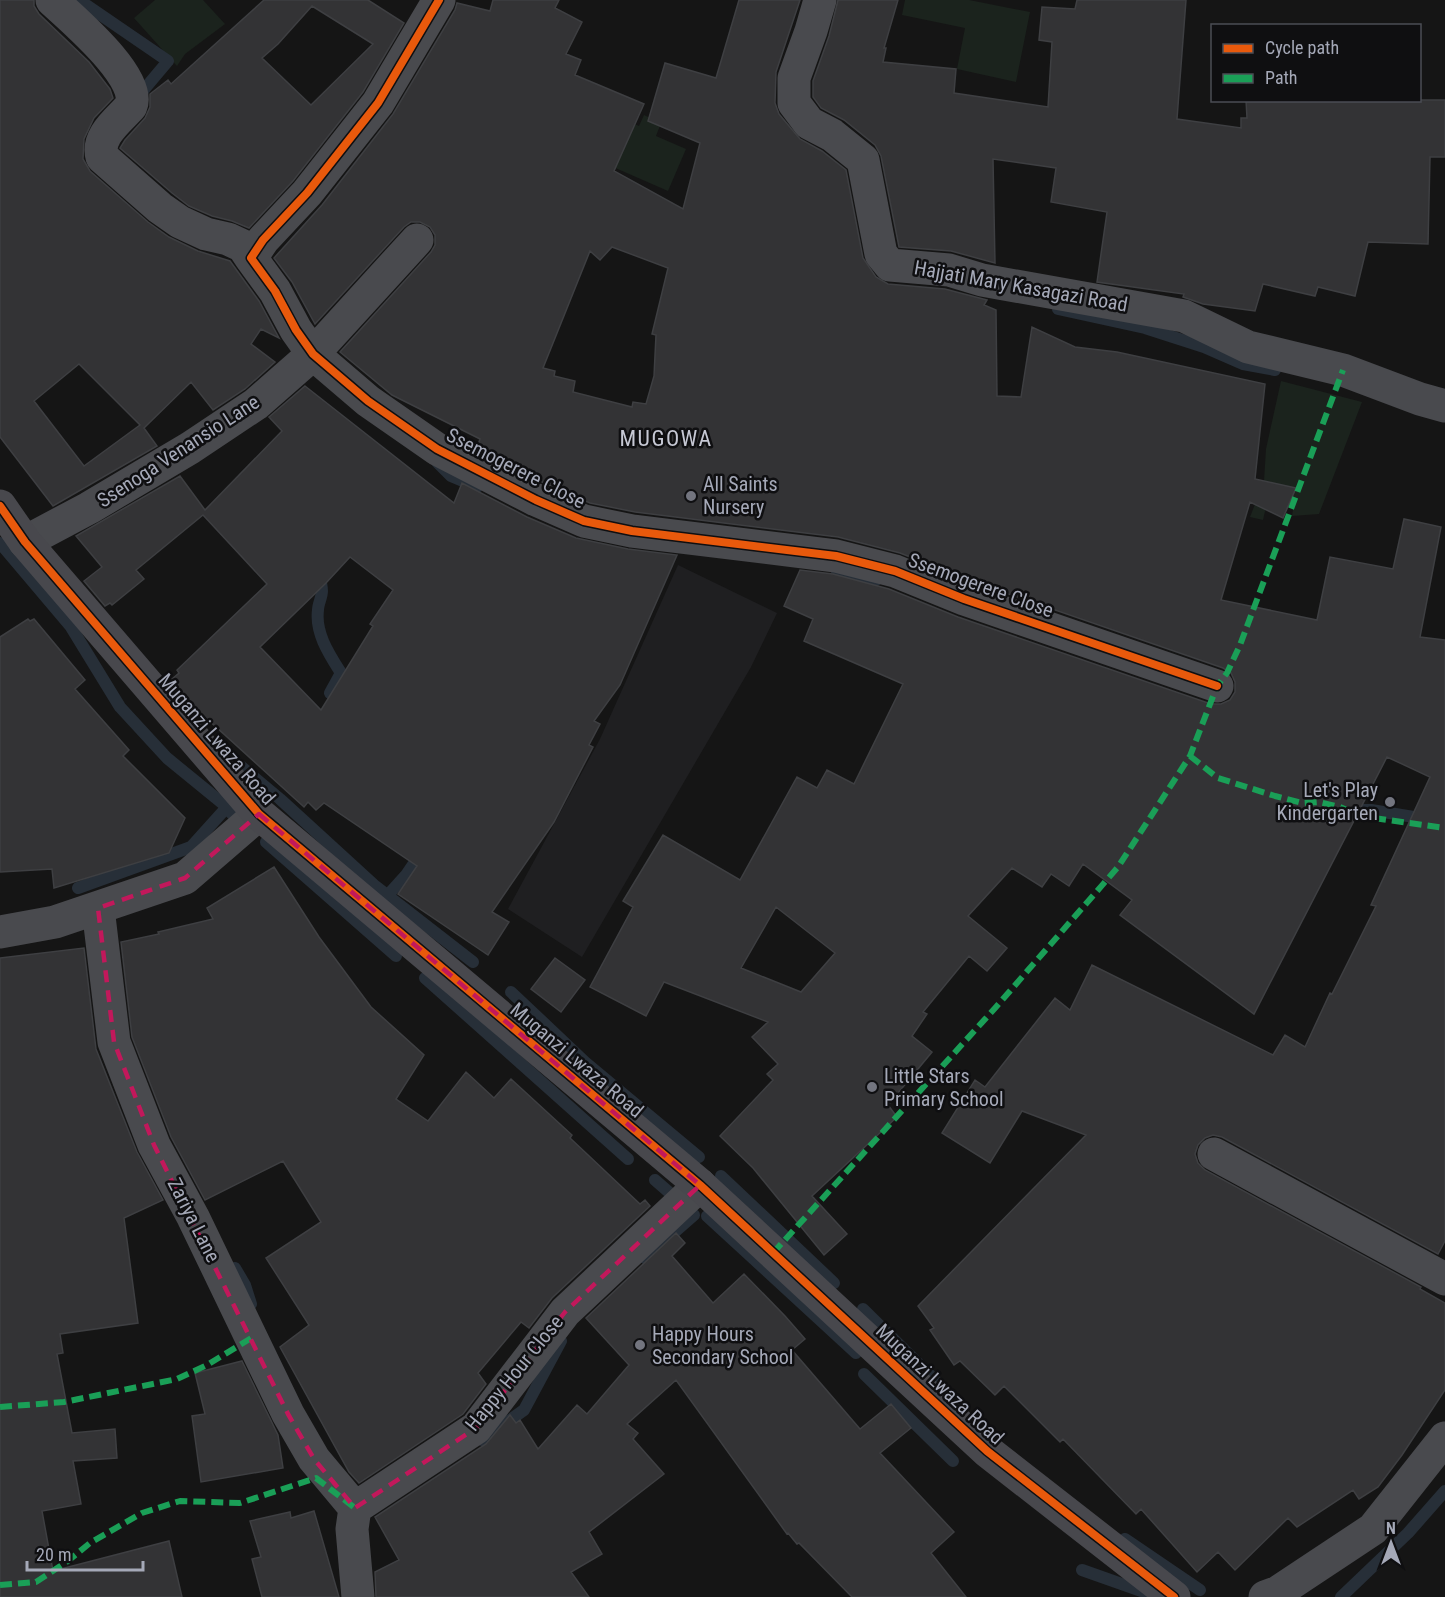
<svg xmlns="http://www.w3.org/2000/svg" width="1445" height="1597" font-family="'Roboto Condensed',sans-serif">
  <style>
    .built { fill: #1f1f21 }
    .green { fill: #1b231d }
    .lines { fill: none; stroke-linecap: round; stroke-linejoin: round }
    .stream { stroke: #272f38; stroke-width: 12 }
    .building { fill: #333335; stroke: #3e3f42; stroke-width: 1.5; fill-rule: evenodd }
    .street { stroke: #494a4e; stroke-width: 33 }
    .secondary { stroke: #48484d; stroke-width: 33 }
    .quiet { stroke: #1a9f57; stroke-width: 6; stroke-dasharray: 12 6; stroke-linecap: butt }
    .cycleway-casing { stroke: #0f0f11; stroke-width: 11 }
    .cycleway { stroke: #e8590c; stroke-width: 8 }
    .marked { fill: none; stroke: #c2185b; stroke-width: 4.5; stroke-dasharray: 12 8; stroke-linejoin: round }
    .poi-dot { fill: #73757f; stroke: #0f0f11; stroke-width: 2 }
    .labels { text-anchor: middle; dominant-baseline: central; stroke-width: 5; stroke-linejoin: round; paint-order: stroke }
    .street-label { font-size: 20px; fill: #a5a9b8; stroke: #0f0f11 }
    .poi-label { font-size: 20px; fill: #a5a9b8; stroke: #0f0f11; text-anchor: start }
    .quarter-label { font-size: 22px; letter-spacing: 1.5px; fill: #c6c8d4; stroke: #0f0f11 }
  </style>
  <rect width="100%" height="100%" fill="#151515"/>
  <path class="built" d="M678,565L777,613L751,667L582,957L508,909L600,739Z"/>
  <path class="green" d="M155,0H203L225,24L185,54L177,66L134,18Z
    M905,0H969L1030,12L1016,82L957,69L965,28L902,15Z
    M644,115L661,123L656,136L686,149L668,191L604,163L623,119L639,126Z
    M1281,381L1362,402L1319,514L1292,516L1294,503L1268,498L1263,520L1250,517L1264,481L1266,449Z"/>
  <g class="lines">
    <path class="stream" d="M79,0L168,61L136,99
      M1058,309L1145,328L1204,347L1243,364L1275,370
      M437,462L451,476L477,487
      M0,543L71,627L120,707L167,758L227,807L232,814
      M836,569L854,579L876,580
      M321,572C319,579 322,584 322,591C322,597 318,604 318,610C315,633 329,654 341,673L330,693L345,702
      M225,753L280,799L374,885L473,962
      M1344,810H1371L1445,822
      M266,842L396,956
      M78,888L191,847L227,807
      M387,896L406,875L423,850
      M425,978L628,1159
      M511,992L585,1062L699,1157
      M721,1176L834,1283
      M655,1180L671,1194
      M707,1216L856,1353
      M645,1258L694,1215
      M235,1268L245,1285L251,1304
      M863,1309L945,1390
      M864,1374L953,1461
      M482,1440L524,1410L561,1341
      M1125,1539L1200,1590
      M1082,1570L1144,1592L1147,1597
      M1341,1597L1408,1533L1445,1491"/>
  </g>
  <path class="building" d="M0,0H34V6L39,14L89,62L110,89L113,98L94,118L84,139L83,159L90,171L148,222L169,237L198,251L230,261L259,301L279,338L261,329L251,344L275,362L245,389L213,410L191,382L144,428L157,446L53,506L0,437ZM79,364L140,425L84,466L34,401Z
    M264,0H368L404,23L363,92L293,181L249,228L232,221L212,216L189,206L172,193L120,148L125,140L145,118L150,107V94L168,80L171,84ZM312,6L373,44L311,105L262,58L278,44Z
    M493,0H559L555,8L582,22L566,54L581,60L575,75L644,104L614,171L683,209L700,143L648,121L665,63L716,78L739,0H800L776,72L775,103L779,114L800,139L822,151L846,170L863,258L876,277L888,284L945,289L987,300L984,305L996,310L997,396L1021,397L1032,327L1075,347L1117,352L1265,384L1255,479L1296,488L1283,518L1250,502L1221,600L1317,620L1330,557L1393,569L1404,519L1441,527L1420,637L1445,640V1241L1438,1254L1222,1137L1213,1135L1205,1138L1198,1145L1195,1154L1198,1163L1205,1170L1421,1287L1420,1289L1445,1303V1390L1402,1455L1378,1487L1359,1499L1353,1490L1297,1527L1288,1518L1235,1570L1218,1552L1197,1572L1141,1509L1136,1514L1063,1439L1060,1442L1004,1386L995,1395L960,1361L954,1365L930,1330L934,1328L918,1306L1086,1135L1022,1111L990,1163L942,1133L975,1080L985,1087L1055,998L1070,1010L1092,965L1273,1055L1285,1035L1305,1047L1330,993L1332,994L1376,906L1371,905L1430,777L1387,757L1254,1014L1120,915L1132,900L1083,864L1069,886L1051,874L1042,887L1012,868L968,916L1007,948L987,971L969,956L923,1012L927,1014L912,1036L932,1052L888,1105L897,1117L812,1196L847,1234L824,1255L753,1168L720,1136L773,1080L767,1074L778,1064L752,1037L768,1022L664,982L646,1016L590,987L633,907L623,901L663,835L740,880L797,777L817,788L827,770L854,784L903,684L804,641L813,619L784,606L800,570L833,574L889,589L958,617L1211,704H1221L1230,700L1235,692V682L1231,673L1223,668L971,581L900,553L838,537L635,512L590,503L544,483L477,448L480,439L392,395L340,352L431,252L435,245V235L430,227L420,222H411L404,227L315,324L292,282L274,258L322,205L393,114L455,10L457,3L490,11ZM612,247L668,268L652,334L656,335L654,376L646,404L633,402L632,407L573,392L575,381L554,376L555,371L543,368L590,251L600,260ZM776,907L835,953L801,992L741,968Z
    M838,0H898L884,48H886L883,62L956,69L954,93L1048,107L1052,42L1039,40L1042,7L1075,9L1077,0H1186L1177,119L1241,128V118H1247L1246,100H1445V157H1430L1428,244L1368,242L1355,296L1318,287L1315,296L1263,284L1255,311L1203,304L1183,297L1184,294L1097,282L1107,212L1051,202L1056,168L993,159L995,263L951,251L899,247L881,156L875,145L844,120L821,108L813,97V81L829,36Z
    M305,386L454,503L462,483L527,517L576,538L628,549L677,555L620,685L594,721L600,724L589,745L593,747L554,822L492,912L509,922L488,955L398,894L417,866L324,803L316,810L308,802L304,807L193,706L172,679L179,673L177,670L267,584L203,515L136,570L144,579L112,605L110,603L105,606L84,581L102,567L76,536L180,476L205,510L282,431L269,417ZM350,557L393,590L370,624L373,626L321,710L260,647L326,583Z
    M28,619L30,621L34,619L85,680L75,689L129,750L123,756L185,818L169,853L54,888L52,869L0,872V637Z
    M274,867L319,937L371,1007L424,1055L396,1099L428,1121L466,1072L494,1098L511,1079L572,1135L570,1138L640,1204L645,1200L650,1206L552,1298L529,1328L521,1322L478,1373L486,1384L463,1414L359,1483L349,1472L280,1347L309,1325L266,1258L321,1222L283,1161L205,1200L171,1137L132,1037L121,942L159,934L158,932L213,919L207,908Z
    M84,948L96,1049L137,1152L163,1200L124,1218L138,1323L60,1334L63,1353L57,1354L72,1433L115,1429L117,1458L73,1461L81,1504L42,1511L53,1571L169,1541L182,1597H0V958Z
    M555,958L585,980L561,1012L531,989Z
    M676,1233L685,1243L672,1256L713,1303L744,1274L785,1316L805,1339L792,1350L860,1429L891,1404L911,1428L880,1453L954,1532L931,1553L966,1597H852L799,1543L797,1544L788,1533L787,1534L676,1380L627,1424L638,1433L633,1439L664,1474L589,1532L602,1554L571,1572L589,1597H376L375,1572L399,1560L375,1517L486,1444L510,1415L516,1423L520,1420L538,1449L577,1405L587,1414L629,1365L586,1318Z
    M242,1361L278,1435L283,1468L201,1482L192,1416L205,1414L195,1373Z
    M314,1511L339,1597H262L252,1559L261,1557L250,1521L290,1512L291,1518Z"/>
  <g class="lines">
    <path class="street" d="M52,0C71,18 143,78 131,106C119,120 96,136 102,157L160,208L180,222L206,234L228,239L243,246L251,258
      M439,0L378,103L307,193L263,240L251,258L275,291L296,330L313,354L368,401L437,449L536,500L584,521L632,531L836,556L895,571L964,599L1217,686
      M820,0L811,31L794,78V103L809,123L832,135L863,160L881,254L890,265L949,270L982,280L1184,316L1248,347L1343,370L1420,399L1445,406
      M25,542L89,508L190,448L256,404L313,354L417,240
      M98,908L114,1042L154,1145L193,1217L288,1414L314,1459L355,1508
      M0,932L55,922L185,878L259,814
      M1214,1154L1445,1279
      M358,1597L352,1529L355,1508L476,1428L565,1312L700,1185
      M1265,1597L1278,1592L1373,1529L1445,1438"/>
    <path class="secondary" d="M0,506L25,542L259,814L700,1185L987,1451L1174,1597"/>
    <path class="quiet" d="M1190,756L1218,778L1275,796L1302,803L1319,802L1340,807L1360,816L1445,828
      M773,1253L996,1007L1118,867L1190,756L1217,686L1227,673L1240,645L1343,370
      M0,1407L64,1402L177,1379L207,1365L253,1337
      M0,1585L36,1582L68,1561L90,1543L142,1513L180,1501L240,1503L316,1478L355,1508"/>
    <g class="cycleway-casing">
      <path id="cycleway" d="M439,0L378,103L307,193L263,240L251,258L275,291L296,330L313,354L368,401L437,449L536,500L584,521L632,531L836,556L895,571L964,599L1217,686
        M0,506L25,542L259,814L700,1185L987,1451L1174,1597"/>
    </g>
    <use href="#cycleway" class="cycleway"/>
  </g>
  <path class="marked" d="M259,814L700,1185L565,1312L476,1428L355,1508L314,1459L288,1414L154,1145L114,1042L98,908L185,878Z"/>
  <g class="poi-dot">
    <circle cx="691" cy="496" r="6"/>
    <circle cx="1390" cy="802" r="6"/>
    <circle cx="872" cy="1087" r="6"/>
    <circle cx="640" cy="1345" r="6"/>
  </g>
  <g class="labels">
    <g class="street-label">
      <text transform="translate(1021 286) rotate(10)">Hajjati Mary Kasagazi Road</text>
      <text transform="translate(178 451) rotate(-33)">Ssenoga Venansio Lane</text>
      <text transform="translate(516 468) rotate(27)">Ssemogerere Close</text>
      <text transform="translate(981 585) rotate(20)">Ssemogerere Close</text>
      <text transform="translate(217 739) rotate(49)">Muganzi Lwaza Road</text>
      <text transform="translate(577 1060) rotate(40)">Muganzi Lwaza Road</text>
      <text transform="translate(194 1220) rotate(63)">Zariya Lane</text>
      <text transform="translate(514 1373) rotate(-51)">Happy Hour Close</text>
      <text transform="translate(940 1384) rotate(43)">Muganzi Lwaza Road</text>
    </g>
    <g class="poi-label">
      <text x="703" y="484">All Saints<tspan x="703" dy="23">Nursery</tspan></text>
      <text x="1378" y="790" text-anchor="end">Let's Play<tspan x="1378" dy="23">Kindergarten</tspan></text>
      <text x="884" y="1076">Little Stars<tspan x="884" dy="23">Primary School</tspan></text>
      <text x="652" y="1334">Happy Hours<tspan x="652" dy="23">Secondary School</tspan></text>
    </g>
    <g class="quarter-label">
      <text x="666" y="438">MUGOWA</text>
    </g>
  </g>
  <rect x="1211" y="24" width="210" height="78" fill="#0f0f11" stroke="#4b4d54" stroke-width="1.5"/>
  <rect x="1223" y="44" width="30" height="9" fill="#e8590c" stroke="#4b4d54" stroke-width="1.5"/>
  <text x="1265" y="54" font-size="18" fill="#a5a9b8">Cycle path</text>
  <rect x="1223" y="74" width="30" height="9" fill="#1a9f57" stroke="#4b4d54" stroke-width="1.5"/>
  <text x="1265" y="84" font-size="18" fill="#a5a9b8">Path</text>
  <g transform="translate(1391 1543)" stroke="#0f0f11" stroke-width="4.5" paint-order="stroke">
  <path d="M0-4.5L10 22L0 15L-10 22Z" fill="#a5a9b8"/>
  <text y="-9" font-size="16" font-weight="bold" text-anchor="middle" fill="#a5a9b8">N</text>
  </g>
  <path d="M27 1561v9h116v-9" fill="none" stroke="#a5a9b8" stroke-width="3"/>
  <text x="36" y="1561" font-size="18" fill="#a5a9b8" stroke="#0f0f11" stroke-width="4.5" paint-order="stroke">20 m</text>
</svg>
